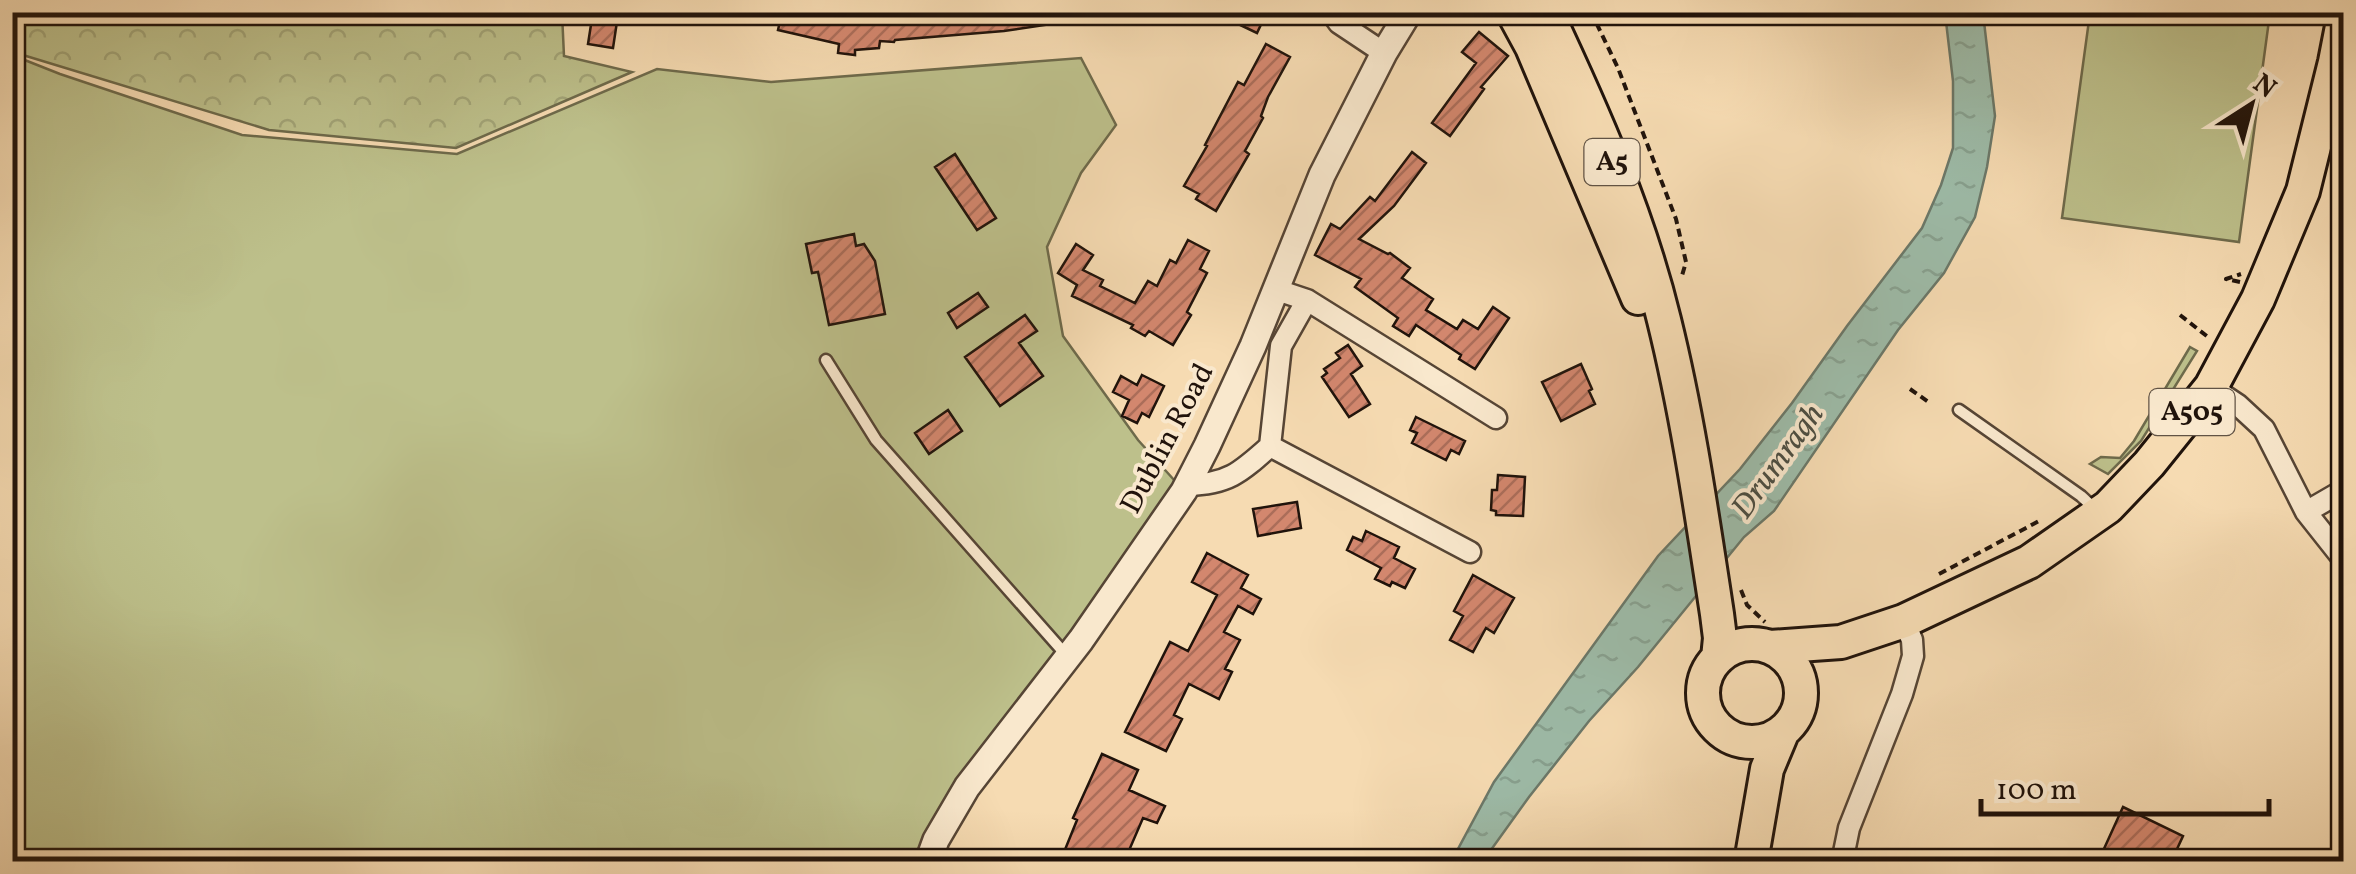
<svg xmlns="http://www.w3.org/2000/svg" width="2356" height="874" font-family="Vollkorn,serif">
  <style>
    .grass { fill: #bdc08b; stroke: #6e6a4b; stroke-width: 2.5 }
    .forest { fill: url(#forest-crowns); stroke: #6e6a4b; stroke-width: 2.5 }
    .water { fill: url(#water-ripples); stroke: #6b7869; stroke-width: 2.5 }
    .building { fill: url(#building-hatch); stroke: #20130b; stroke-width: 2.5 }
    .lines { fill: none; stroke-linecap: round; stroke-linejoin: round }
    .service-casing { stroke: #564535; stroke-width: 15 }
    .minor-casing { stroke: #564535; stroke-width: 25 }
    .tertiary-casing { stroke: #564535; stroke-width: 30 }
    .trunk-casing { stroke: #20130b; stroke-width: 38 }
    .path { stroke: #20130b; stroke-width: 4; stroke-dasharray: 8 5; stroke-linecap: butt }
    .service { stroke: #f9e8cd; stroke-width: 10 }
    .minor { stroke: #f9e8cd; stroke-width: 20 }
    .tertiary { stroke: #f9e8cd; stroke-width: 25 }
    .trunk { stroke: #f6dbb2; stroke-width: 32 }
    .labels { text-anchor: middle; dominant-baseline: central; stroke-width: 8; stroke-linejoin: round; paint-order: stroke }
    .shield { fill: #f9e8cd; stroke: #615345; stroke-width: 2.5 }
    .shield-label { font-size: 28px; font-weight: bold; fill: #20130b }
    .street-label { font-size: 30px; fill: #20130b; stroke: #f9e8cd }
    .water-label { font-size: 32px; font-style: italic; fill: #4c4e42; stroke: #f9e8cd }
  </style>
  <defs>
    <pattern id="forest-crowns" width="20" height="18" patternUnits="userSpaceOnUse" patternTransform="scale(2.5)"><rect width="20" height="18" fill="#bdc08b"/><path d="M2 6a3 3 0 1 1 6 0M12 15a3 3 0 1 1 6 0" fill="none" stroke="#a2a477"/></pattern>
    <pattern id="water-ripples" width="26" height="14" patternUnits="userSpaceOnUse" patternTransform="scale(2.5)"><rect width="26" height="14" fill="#9dbba8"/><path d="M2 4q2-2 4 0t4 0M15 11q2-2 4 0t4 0" fill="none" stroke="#87a08f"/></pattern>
    <pattern id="building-hatch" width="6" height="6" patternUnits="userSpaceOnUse" patternTransform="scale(2.5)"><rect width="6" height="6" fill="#d3876e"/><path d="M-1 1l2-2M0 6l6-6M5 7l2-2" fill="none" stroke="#ab6d59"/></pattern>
  </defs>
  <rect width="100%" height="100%" fill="#f6dbb2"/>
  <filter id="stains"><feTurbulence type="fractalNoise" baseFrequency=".002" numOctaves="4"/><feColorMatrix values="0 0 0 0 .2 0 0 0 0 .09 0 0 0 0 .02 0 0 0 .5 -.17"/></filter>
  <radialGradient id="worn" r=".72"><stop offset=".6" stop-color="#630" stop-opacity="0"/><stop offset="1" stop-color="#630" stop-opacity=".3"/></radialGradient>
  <path class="grass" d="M2090,13H2270L2239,242L2062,218Z
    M12,55L60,74L242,135L457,154L657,69L771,82L1081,58L1116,125L1081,173L1047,247L1063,336L1138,440L1184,491L928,861H13Z
    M2190,347L2197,351L2141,441L2108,474L2090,464L2101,457L2120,458L2134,441Z"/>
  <path class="forest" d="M12,13H562L564,56L632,72L456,148L269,130L13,52Z"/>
  <path class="water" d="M1945,13H1983L1995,116L1987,167L1975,217L1944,273L1898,330L1774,511L1744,537L1638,667L1589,721L1529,797L1483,861L1451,862L1494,782L1658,556L1740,469L1792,403L1847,326L1922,228L1941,185L1953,148V81Z"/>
  <path class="building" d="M593,12L618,15L613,48L588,44Z
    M782,12H824L906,20L927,18V12H1065V22L1004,31L895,40L894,42L880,41L879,48L855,50V55L838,53L839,44L778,30Z
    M1213,12H1257L1265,16L1257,33Z
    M1479,32L1508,56L1481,87L1484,89L1450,136L1432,123L1476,63L1462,52Z
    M1266,44L1290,57L1268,97L1261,116L1263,118L1245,151L1249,154L1216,211L1196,199L1199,194L1184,186L1207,146L1205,145L1238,82L1244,85Z
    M1412,152L1426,163L1394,206L1359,239L1388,254L1390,253L1410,268L1402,278L1433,299L1426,310L1457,329L1463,320L1478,329L1493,307L1509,318L1475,369L1459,359L1461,355L1416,325L1409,336L1393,326L1398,318L1355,287L1361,279L1315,255L1331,224L1340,229L1370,197L1375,201Z
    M955,154L996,218L977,230L935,167Z
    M854,234L856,246L864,244L875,261L885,314L829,325L818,272L812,273L806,244Z
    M1188,240L1209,251L1200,269L1207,273L1187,312L1191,315L1173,345L1149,331L1145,336L1131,328L1133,325L1072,296L1077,285L1058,273L1076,244L1093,255L1083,270L1103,280L1100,286L1135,303L1148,281L1157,286L1170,260L1176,263Z
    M978,293L988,307L957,328L948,313Z
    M1025,315L1037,331L1019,343L1043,376L1000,406L965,357Z
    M1348,345L1362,366L1351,374L1370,404L1349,417L1322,377L1327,373L1324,369L1340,358L1336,353Z
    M1581,364L1592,389L1589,391L1595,404L1561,421L1542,382Z
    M1142,375L1164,386L1149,417L1142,413L1137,423L1122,416L1129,400L1113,392L1121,376L1137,385Z
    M948,410L962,431L929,454L915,433Z
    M1416,417L1465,441L1459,454L1451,450L1446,460L1412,443L1417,433L1410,430Z
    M1498,475L1525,477L1523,516L1496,515V511L1491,510L1492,490H1497Z
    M1297,502L1301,528L1258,536L1253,509Z
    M1366,531L1399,547L1394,558L1415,569L1405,588L1392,582L1390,586L1375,579L1381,568L1347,550L1353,537L1362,541Z
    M1207,553L1248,575L1241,588L1261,599L1253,614L1238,606L1224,632L1240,640L1225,669L1232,672L1219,699L1189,684L1174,715L1182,719L1166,751L1125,732L1170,642L1188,651L1217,595L1192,582Z
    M1473,575L1514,598L1494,633L1486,628L1473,652L1450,640L1463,616L1454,611Z
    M1102,754L1138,770L1129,790L1165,806L1157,823L1143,818L1124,862H1110L1090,853L1085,862H1060L1077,820L1073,818Z
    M2123,807L2183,836L2171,862H2098Z"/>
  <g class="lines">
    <g class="service-casing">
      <path id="service" d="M826,360L876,440L1067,656
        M1959,410L2081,496L2096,510"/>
    </g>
    <g class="minor-casing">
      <path id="minor" d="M1331,12L1339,23L1384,53
        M1274,289L1307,300L1496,418
        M2344,368V377
        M2211,387L2238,405L2264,429L2306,512L2344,560
        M1270,446L1281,346L1307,300
        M1187,485C1228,484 1240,473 1270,446L1470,552
        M2306,512L2344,490
        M1842,862L1849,828L1902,694L1913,656L1912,640L1904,621"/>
    </g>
    <g class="tertiary-casing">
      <path id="tertiary" d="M928,862L936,840L967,787L1081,640L1184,491L1207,446L1253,346L1322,175L1384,53L1409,12"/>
    </g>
    <g class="trunk-casing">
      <path id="trunk" d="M1513,12L1532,47L1638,298
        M1546,12C1593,112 1638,213 1664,320C1688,417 1702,516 1717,614L1720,638L1718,658
        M1703 693a49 49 0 1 1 98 0a49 49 0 1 1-98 0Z
        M1770,647L1841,642L1904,621L2029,562L2108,507L2149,464L2211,387L2258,299L2303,191L2335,62L2344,16
        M1751,862L1767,769L1782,733"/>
    </g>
    <path class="path" d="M1591,12L1618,68L1676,219L1686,262L1681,279
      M2240,282L2226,279L2241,274
      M2180,315L2208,337
      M1910,389L1930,403
      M1939,574L2041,520
      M1741,590L1747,605L1765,622"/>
    <use href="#service" class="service"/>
    <use href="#minor" class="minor"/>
    <use href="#tertiary" class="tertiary"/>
    <use href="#trunk" class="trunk"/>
  </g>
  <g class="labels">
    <g class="shield">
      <rect x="1584.5" y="139" width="55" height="46" rx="8"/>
      <rect x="2149.5" y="389" width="85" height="46" rx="8"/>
    </g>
    <g class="shield-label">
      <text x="1612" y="162">A5</text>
      <text x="2192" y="412">A505</text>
    </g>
    <g class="street-label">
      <text transform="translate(1168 439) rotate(-62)">Dublin Road</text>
    </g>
    <g class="water-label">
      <text transform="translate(1779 462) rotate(-54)">Drumragh</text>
    </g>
  </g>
  <rect width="2356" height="874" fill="none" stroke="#f6dbb2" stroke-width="50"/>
  <rect x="15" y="15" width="2326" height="844" fill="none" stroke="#20130b" stroke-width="5"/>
  <rect x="25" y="25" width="2306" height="824" fill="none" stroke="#20130b" stroke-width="2.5"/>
  <g transform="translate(2251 105) rotate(36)" stroke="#f9e8cd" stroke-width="8" paint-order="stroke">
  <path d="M0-8L18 38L0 25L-18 38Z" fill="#20130b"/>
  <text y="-15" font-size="28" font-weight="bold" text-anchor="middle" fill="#20130b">N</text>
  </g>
  <path d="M1981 799v15h288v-15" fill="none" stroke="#20130b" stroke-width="5"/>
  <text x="1996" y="799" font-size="30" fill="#20130b" stroke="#f9e8cd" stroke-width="8" paint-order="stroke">100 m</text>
  <rect width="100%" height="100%" filter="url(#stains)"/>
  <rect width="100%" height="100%" fill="url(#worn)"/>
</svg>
